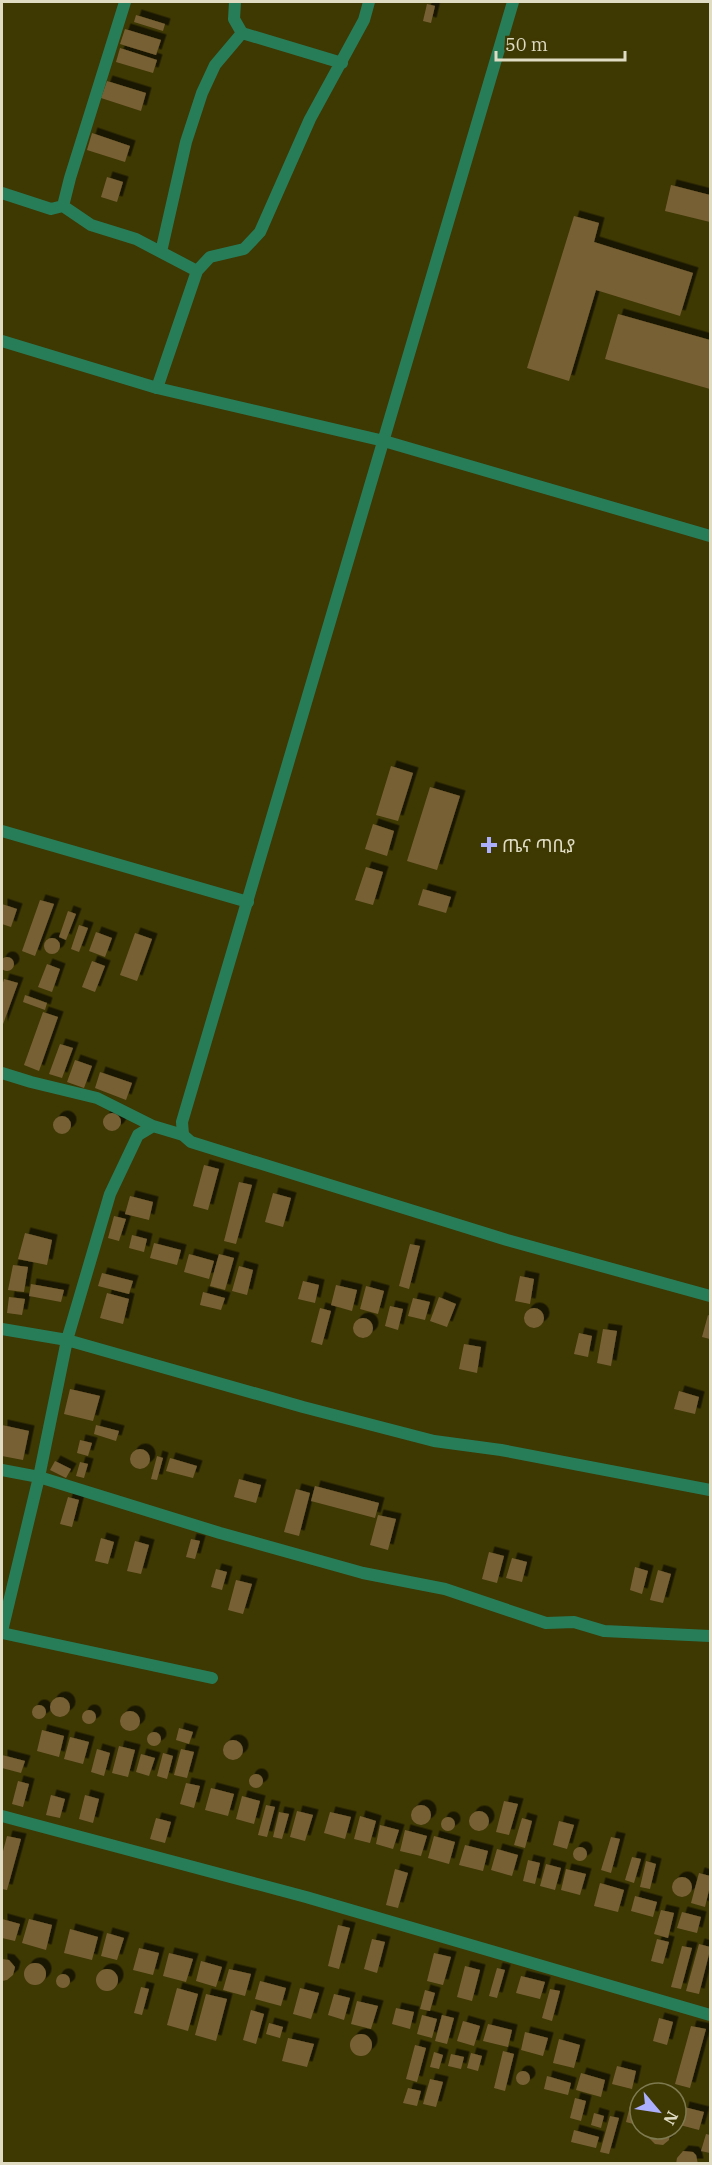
<svg xmlns="http://www.w3.org/2000/svg" width="712" height="2165" font-family="'IBM Plex Serif','Noto Sans Ethiopic',serif">
  <style>
    .building { fill: #786035; filter: url(#shadow) }
    .lines { fill: none; stroke-linecap: round; stroke-linejoin: round }
    .minor { stroke: #287d59; stroke-width: 12 }
    .tertiary { stroke: #287d59; stroke-width: 12 }
    .poi-dot { fill: #acaffb; stroke: #3e3803; stroke-width: 2 }
    .labels { text-anchor: middle; dominant-baseline: central; stroke-width: 5; stroke-linejoin: round; paint-order: stroke }
    .poi-label { font-size: 18px; fill: #dfdcc3; stroke: #3e3803; text-anchor: start }
  </style>
  <defs>
    <filter id="shadow"><feDropShadow dx="5.5" dy="-5.5" stdDeviation="0" flood-color="#0009"/></filter>
  </defs>
  <rect width="100%" height="100%" fill="#3e3803"/>
  <path class="building" d="M427,4L435,6L431,23L423,21Z
    M136,15L165,24L163,31L134,22Z
    M125,29L161,40L156,55L120,44Z
    M120,48L157,60L153,73L116,62Z
    M107,81L146,93L141,111L101,98Z
    M92,133L130,146L125,162L87,150Z
    M107,177L123,182L117,202L101,197Z
    M671,185L710,195V222L665,211Z
    M574,216L599,223L594,242L693,273L680,316L596,290L569,381L527,368Z
    M618,314L710,340V389L605,359Z
    M391,766L413,773L398,821L376,815Z
    M430,787L460,796L437,870L407,861Z
    M373,824L394,831L387,856L365,849Z
    M366,867L383,872L373,905L355,900Z
    M423,889L451,897L446,913L418,905Z
    M40,900L54,904L35,956L22,951Z
    M2,904L17,909L11,927L2,924Z
    M68,911L76,914L66,940L59,937Z
    M79,925L88,928L79,952L71,949Z
    M96,932L112,938L105,957L89,951Z
    M135,933L152,939L137,981L120,975Z
    M44 946a8 8 0 1 1 16 0a8 8 0 1 1-16 0Z
    M0 964a7 7 0 1 1 14 0a7 7 0 1 1-14 0Z
    M92,961L105,966L95,992L82,987Z
    M47,964L60,969L52,992L38,987Z
    M4,979L18,983L2,1027V986Z
    M25,995L47,1003L45,1010L23,1002Z
    M43,1012L58,1017L39,1071L24,1065Z
    M60,1044L73,1048L62,1078L49,1074Z
    M75,1060L92,1066L84,1088L67,1082Z
    M100,1072L132,1083L126,1100L95,1088Z
    M103 1122a9 9 0 1 1 18 0a9 9 0 1 1-18 0Z
    M53 1125a9 9 0 1 1 18 0a9 9 0 1 1-18 0Z
    M204,1165L219,1169L208,1210L193,1206Z
    M239,1182L252,1185L236,1244L224,1241Z
    M273,1193L291,1198L283,1227L265,1222Z
    M130,1196L153,1202L149,1220L125,1214Z
    M114,1216L126,1219L119,1241L108,1238Z
    M25,1233L52,1240L47,1265L18,1259Z
    M132,1235L147,1239L144,1252L129,1248Z
    M154,1243L181,1250L177,1265L150,1258Z
    M410,1244L420,1246L409,1289L399,1286Z
    M189,1254L214,1261L209,1279L184,1272Z
    M219,1254L234,1258L225,1290L210,1286Z
    M13,1265L28,1267L24,1292L8,1290Z
    M239,1266L253,1270L247,1295L232,1291Z
    M102,1273L133,1281L129,1294L98,1286Z
    M520,1276L534,1279L530,1304L515,1301Z
    M303,1281L319,1285L315,1303L298,1299Z
    M31,1284L64,1290L61,1302L29,1296Z
    M336,1285L357,1290L352,1311L331,1305Z
    M366,1286L384,1291L378,1314L360,1309Z
    M203,1292L225,1298L221,1310L200,1305Z
    M107,1293L129,1299L123,1324L100,1318Z
    M9,1297L25,1299L22,1315L7,1313Z
    M439,1297L456,1304L447,1327L430,1321Z
    M413,1298L430,1302L425,1320L408,1316Z
    M390,1306L403,1309L398,1330L385,1326Z
    M320,1308L331,1311L322,1345L311,1342Z
    M524 1318a10 10 0 1 1 20 0a10 10 0 1 1-20 0Z
    M708,1315L710,1316V1339L702,1337Z
    M353 1328a10 10 0 1 1 20 0a10 10 0 1 1-20 0Z
    M603,1329L617,1331L611,1366L597,1363Z
    M579,1333L592,1336L588,1357L574,1354Z
    M464,1344L481,1347L477,1373L459,1369Z
    M70,1389L100,1396L93,1421L64,1414Z
    M679,1391L699,1397L695,1414L674,1409Z
    M2,1425L29,1431L23,1460L2,1456Z
    M96,1425L119,1431L116,1441L94,1434Z
    M80,1440L92,1443L88,1456L77,1453Z
    M130 1459a10 10 0 1 1 20 0a10 10 0 1 1-20 0Z
    M157,1456L163,1458L157,1480L151,1479Z
    M170,1458L197,1466L193,1478L166,1471Z
    M55,1461L71,1469L66,1478L50,1470Z
    M80,1462L88,1464L84,1478L76,1476Z
    M239,1479L261,1485L256,1503L234,1497Z
    M315,1486L379,1503L375,1518L311,1501Z
    M296,1489L310,1493L299,1536L284,1532Z
    M68,1497L79,1500L72,1527L60,1524Z
    M378,1515L396,1519L388,1550L370,1545Z
    M101,1538L114,1542L108,1564L95,1561Z
    M191,1539L200,1541L195,1559L186,1557Z
    M135,1541L149,1545L141,1574L127,1571Z
    M489,1552L504,1556L497,1583L482,1579Z
    M512,1558L527,1562L522,1582L506,1578Z
    M635,1567L648,1571L642,1594L630,1590Z
    M216,1569L227,1572L222,1590L211,1587Z
    M658,1570L671,1574L663,1603L650,1600Z
    M236,1580L252,1584L243,1614L228,1610Z
    M50 1707a10 10 0 1 1 20 0a10 10 0 1 1-20 0Z
    M32 1712a7 7 0 1 1 14 0a7 7 0 1 1-14 0Z
    M82 1717a7 7 0 1 1 14 0a7 7 0 1 1-14 0Z
    M120 1721a10 10 0 1 1 20 0a10 10 0 1 1-20 0Z
    M179,1728L193,1732L189,1744L176,1740Z
    M42,1730L64,1736L59,1757L37,1751Z
    M147 1739a7 7 0 1 1 14 0a7 7 0 1 1-14 0Z
    M70,1737L89,1742L83,1764L64,1759Z
    M223 1750a10 10 0 1 1 20 0a10 10 0 1 1-20 0Z
    M119,1746L135,1750L128,1777L112,1773Z
    M97,1749L110,1753L104,1776L91,1772Z
    M181,1749L194,1752L187,1778L174,1775Z
    M163,1753L173,1756L167,1779L157,1776Z
    M141,1754L155,1758L149,1776L136,1772Z
    M2,1755L25,1761L21,1773L2,1768Z
    M249 1781a7 7 0 1 1 14 0a7 7 0 1 1-14 0Z
    M18,1781L29,1784L23,1807L12,1804Z
    M186,1783L200,1786L194,1808L180,1804Z
    M211,1788L234,1794L228,1816L205,1810Z
    M51,1795L65,1799L60,1818L46,1815Z
    M85,1795L99,1799L93,1823L79,1819Z
    M242,1796L260,1801L254,1824L236,1819Z
    M504,1801L518,1804L509,1835L496,1832Z
    M266,1805L275,1807L267,1837L258,1835Z
    M411 1815a10 10 0 1 1 20 0a10 10 0 1 1-20 0Z
    M297,1811L313,1815L305,1841L290,1837Z
    M469 1821a10 10 0 1 1 20 0a10 10 0 1 1-20 0Z
    M279,1812L289,1814L282,1839L273,1837Z
    M330,1812L351,1817L345,1839L324,1833Z
    M360,1816L376,1821L370,1843L354,1839Z
    M441 1824a7 7 0 1 1 14 0a7 7 0 1 1-14 0Z
    M156,1818L171,1822L165,1843L150,1839Z
    M522,1818L532,1821L525,1848L514,1845Z
    M559,1821L574,1825L567,1849L553,1845Z
    M380,1825L399,1830L393,1849L376,1844Z
    M405,1830L427,1836L421,1856L400,1851Z
    M7,1836L21,1839L7,1890L2,1889V1855Z
    M434,1836L455,1842L449,1864L428,1858Z
    M611,1837L620,1839L611,1873L601,1870Z
    M465,1845L488,1851L483,1871L459,1865Z
    M573 1854a7 7 0 1 1 14 0a7 7 0 1 1-14 0Z
    M497,1849L518,1855L512,1876L491,1870Z
    M632,1857L641,1859L634,1883L625,1880Z
    M528,1860L540,1863L535,1884L523,1881Z
    M646,1861L656,1864L650,1889L640,1887Z
    M546,1864L561,1868L555,1890L540,1886Z
    M395,1869L408,1873L398,1908L386,1905Z
    M566,1869L586,1874L580,1895L561,1890Z
    M699,1873L710,1876V1886L705,1907L691,1903Z
    M672 1887a10 10 0 1 1 20 0a10 10 0 1 1-20 0Z
    M600,1883L624,1890L618,1912L594,1906Z
    M635,1896L657,1902L653,1917L631,1911Z
    M661,1910L674,1913L668,1938L654,1934Z
    M682,1912L701,1917L697,1933L677,1928Z
    M2,1919L20,1924L15,1941L2,1938Z
    M29,1919L52,1925L46,1950L22,1943Z
    M338,1925L350,1928L339,1969L328,1966Z
    M70,1929L98,1937L92,1960L64,1953Z
    M107,1933L124,1938L117,1960L101,1956Z
    M372,1939L385,1942L377,1973L364,1969Z
    M657,1939L669,1942L663,1964L651,1961Z
    M699,1944L710,1947V1950L699,1994L686,1991Z
    M682,1946L692,1948L681,1989L671,1987Z
    M139,1948L159,1953L153,1975L133,1970Z
    M169,1953L193,1959L186,1982L163,1976Z
    M434,1953L451,1957L443,1985L427,1981Z
    M2,1959L9,1960L15,1967L13,1975L7,1980L2,1981Z
    M201,1961L222,1967L216,1987L196,1981Z
    M24 1974a11 11 0 1 1 22 0a11 11 0 1 1-22 0Z
    M465,1966L480,1970L472,2001L457,1997Z
    M497,1968L505,1970L497,1998L489,1996Z
    M96 1980a11 11 0 1 1 22 0a11 11 0 1 1-22 0Z
    M229,1969L251,1974L245,1996L223,1990Z
    M56 1981a7 7 0 1 1 14 0a7 7 0 1 1-14 0Z
    M521,1976L545,1982L540,1999L516,1993Z
    M260,1981L286,1988L281,2006L255,1999Z
    M141,1987L149,1989L142,2015L134,2013Z
    M177,1988L198,1994L188,2031L167,2025Z
    M300,1988L319,1993L311,2019L293,2014Z
    M550,1989L560,1991L552,2021L542,2018Z
    M425,1990L435,1993L430,2011L420,2009Z
    M206,1994L227,1999L216,2041L195,2035Z
    M334,1994L350,1998L344,2020L328,2015Z
    M357,2001L378,2006L371,2029L351,2024Z
    M396,2008L414,2012L410,2029L392,2024Z
    M251,2010L264,2014L256,2044L243,2040Z
    M422,2015L437,2019L432,2038L417,2034Z
    M442,2015L454,2018L447,2044L435,2041Z
    M659,2018L673,2022L667,2045L653,2041Z
    M463,2021L480,2026L474,2046L457,2041Z
    M269,2023L283,2027L280,2038L266,2034Z
    M488,2024L512,2030L508,2047L483,2041Z
    M691,2026L706,2029L690,2088L675,2084Z
    M525,2032L548,2038L543,2056L521,2050Z
    M350 2045a11 11 0 1 1 22 0a11 11 0 1 1-22 0Z
    M288,2038L314,2044L307,2067L282,2061Z
    M559,2039L580,2045L574,2068L553,2063Z
    M415,2045L426,2048L417,2082L406,2079Z
    M503,2051L514,2054L505,2091L494,2088Z
    M434,2052L443,2055L439,2069L430,2067Z
    M471,2053L482,2056L478,2071L467,2068Z
    M451,2054L464,2057L461,2069L448,2066Z
    M617,2066L636,2071L632,2089L612,2084Z
    M516 2078a7 7 0 1 1 14 0a7 7 0 1 1-14 0Z
    M581,2073L605,2080L601,2097L576,2090Z
    M547,2076L571,2083L568,2095L544,2089Z
    M430,2079L443,2082L436,2107L423,2104Z
    M408,2088L421,2091L417,2106L403,2103Z
    M575,2098L586,2101L581,2121L570,2118Z
    M631,2102L640,2104L637,2125L626,2122Z
    M684,2107L704,2112L699,2130L680,2125Z
    M594,2113L604,2116L601,2128L591,2125Z
    M610,2116L619,2118L609,2154L600,2152Z
    M650,2129H670L669,2140L663,2145L655,2144L649,2138Z
    M574,2130L599,2137L596,2148L571,2142Z
    M706,2134L710,2135V2153L701,2151Z
    M683,2151L693,2152L696,2155L698,2164H676L677,2158Z"/>
  <g class="lines">
    <path class="minor" d="M125,2L70,178L63,206L91,225L136,239L197,271
      M235,2L234,19L242,33L342,63
      M2,193L51,209L63,206
      M161,252L186,142L202,93L215,65L242,33
      M157,388L197,271L210,257L244,249L260,232L310,119L364,20L369,2
      M384,441L710,536
      M2,831L248,902
      M2,1073L31,1082L97,1098L153,1126
      M2,1329L67,1340L303,1407L434,1441L501,1450L710,1490
      M2,1470L39,1477L220,1533L363,1573L445,1589L546,1623L574,1622L604,1631L710,1636
      M2,1631L39,1477L67,1340L110,1194L138,1135L153,1126L183,1135L191,1142L507,1240L710,1296
      M2,1633L212,1678
      M2,1816L306,1897L710,2015"/>
    <path class="tertiary" d="M2,341L157,388L384,441
      M183,1135L182,1122L513,2"/>
  </g>
  <path class="poi-dot" d="M486 836h6v6h6v6h-6v6h-6v-6h-6v-6h6z"/>
  <g class="labels">
    <g class="poi-label">
      <text x="502" y="845">ጤና ጣቢያ</text>
    </g>
  </g>
  <rect width="712" height="2165" fill="none" stroke="#dfdcc3" stroke-width="6"/>
  <g transform="translate(658 2111) rotate(119)"><circle r="28" fill="#3e3803" stroke="#7e7a50" stroke-width="1.5"/>
  <path d="M0-4.5L10 22L0 15L-10 22Z" fill="#acaffb"/>
  <text y="-9" font-size="16" font-weight="bold" text-anchor="middle" fill="#dfdcc3">N</text>
  </g>
  <path d="M496 51v9h129v-9" fill="none" stroke="#dfdcc3" stroke-width="3"/>
  <text x="505" y="51" font-size="18" fill="#dfdcc3" stroke="#3e3803" stroke-width="4.5" paint-order="stroke">50 m</text>
</svg>
